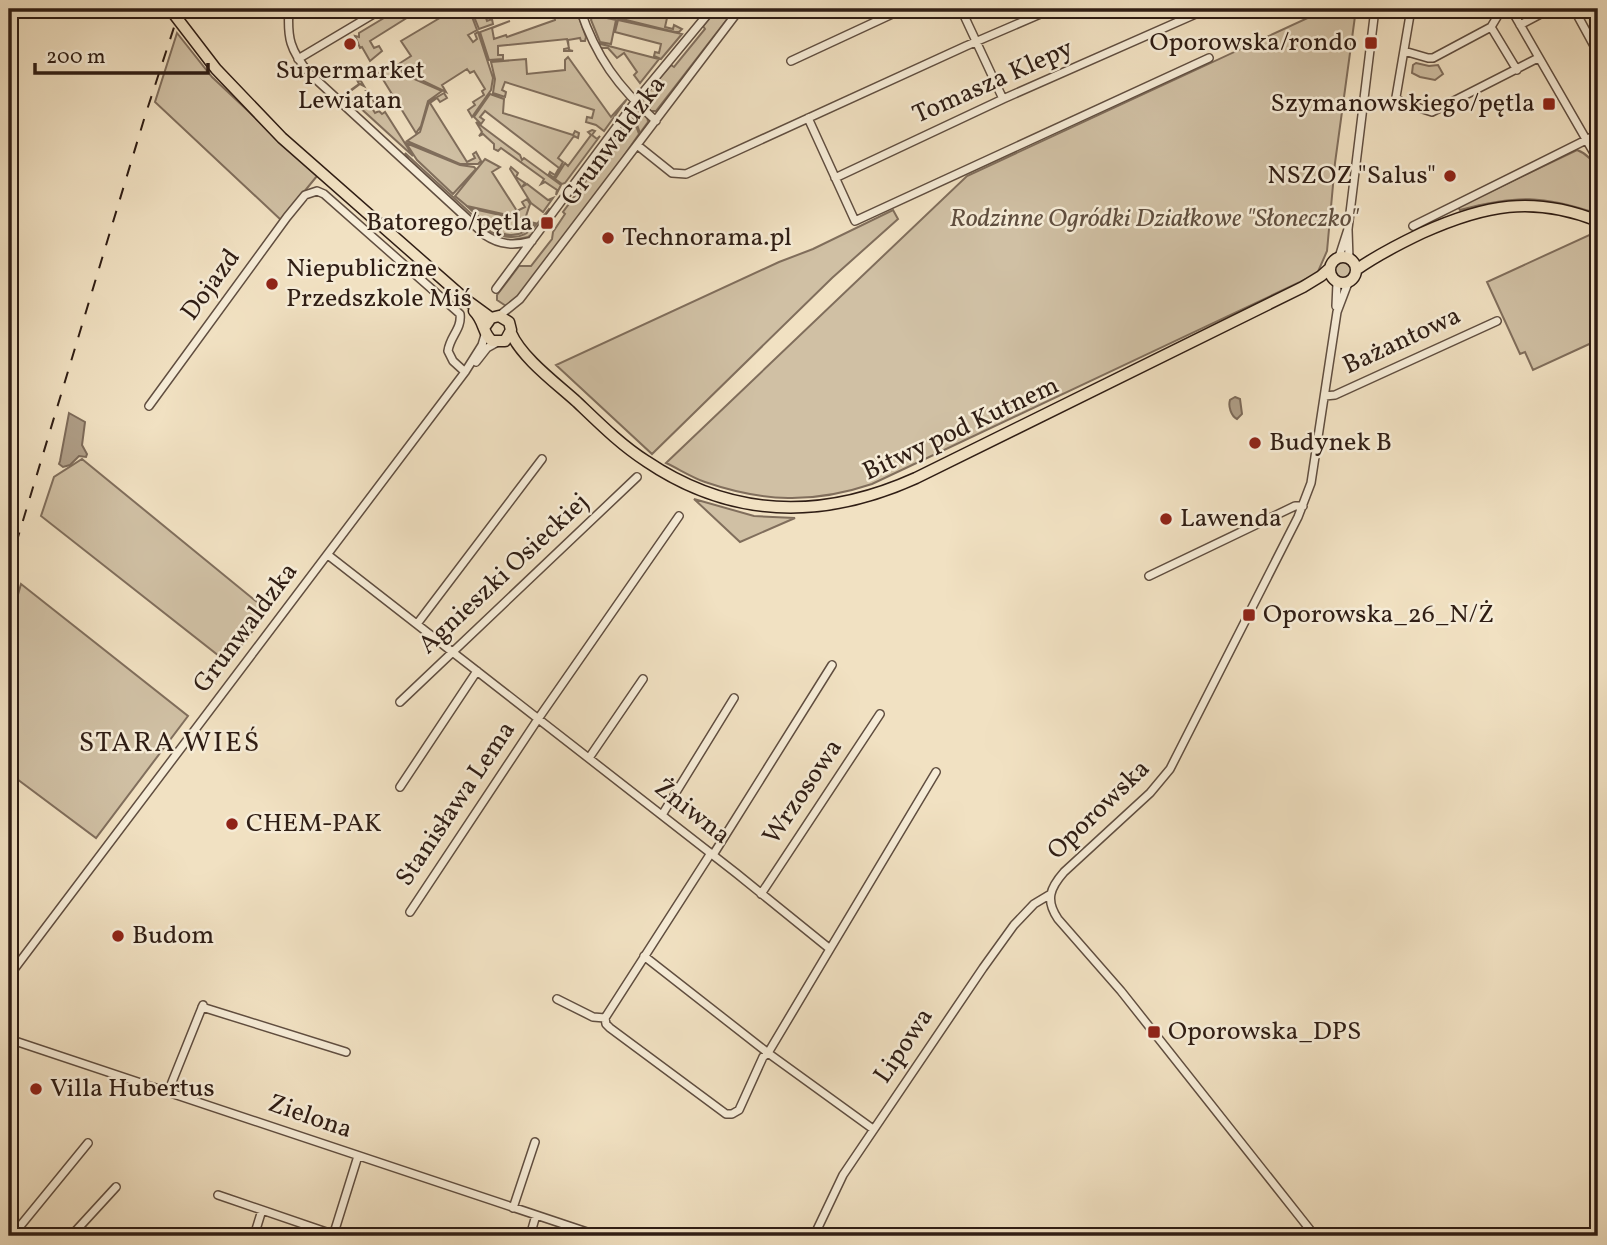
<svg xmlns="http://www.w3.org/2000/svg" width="1607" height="1245" font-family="Vollkorn,serif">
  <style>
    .green { fill: #d0c0a4; stroke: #806e5c; stroke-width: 2 }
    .water { fill: #af9e87; stroke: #7c6a59; stroke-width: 2 }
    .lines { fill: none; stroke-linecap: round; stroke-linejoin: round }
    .minor-casing { stroke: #604e40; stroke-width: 10 }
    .major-casing { stroke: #2f1d14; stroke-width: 13 }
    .minor { stroke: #f6ecd7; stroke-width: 7 }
    .major { stroke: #f1e1c2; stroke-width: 10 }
    .rail { stroke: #2f1d14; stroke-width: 2; stroke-dasharray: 12 12; stroke-linecap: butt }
    .poi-dot { fill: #8f2418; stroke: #f6ecd7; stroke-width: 2.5 }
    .labels { text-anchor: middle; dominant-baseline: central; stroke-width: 5; stroke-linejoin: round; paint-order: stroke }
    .poi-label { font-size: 26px; fill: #2f1d14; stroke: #f6ecd7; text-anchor: start }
    .street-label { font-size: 26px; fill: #2f1d14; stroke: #f6ecd7 }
    .park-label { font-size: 26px; font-style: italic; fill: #5f4e3f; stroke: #f6ecd7 }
    .neighbourhood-label { font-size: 28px; letter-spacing: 2px; fill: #2f1d14; stroke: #f6ecd7 }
  </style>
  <rect width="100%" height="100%" fill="#f1e1c2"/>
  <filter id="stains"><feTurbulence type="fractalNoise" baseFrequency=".00286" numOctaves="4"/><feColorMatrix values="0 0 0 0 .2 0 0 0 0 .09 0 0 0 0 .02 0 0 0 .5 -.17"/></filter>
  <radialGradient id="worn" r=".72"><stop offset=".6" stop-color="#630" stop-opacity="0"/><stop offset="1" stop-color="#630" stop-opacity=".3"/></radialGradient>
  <path class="green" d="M399,9H421L370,41L374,48L379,46L382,51L370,61L362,47L360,48L355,36L359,37V33Z
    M455,9H469L477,30L468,35L473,42L477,39L475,34L478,32L493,78L491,90L472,117L468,110L475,105L473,102L484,95L482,91L485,89L474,71L470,73L467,69L442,85L446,92L394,67L411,56L401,41Z
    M471,9H494L484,12L487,21L492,19L493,24L479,29Z
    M561,9H576L586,37L585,41H581L580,38L568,40L569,50L573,51H564V49L569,48L567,39L498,46V55H503V59L489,60L480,32L510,21L492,28L494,39L506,35L507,37L555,20L554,11Z
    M620,9H669L665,27L673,29L674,25L682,29L679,32H675L614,17V12L619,13Z
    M717,9H735L656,111H651L643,105L642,98L671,65L674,67L705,29L703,26Z
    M1327,9H1356L1335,163L1327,251L1317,274L872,484C813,504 763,502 705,482C691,477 679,469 666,463L967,176Z
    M593,15L616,20L611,44L600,42L591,20Z
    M618,20L682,34L661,59L654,56L655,52L659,53L661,44L615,32Z
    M177,33L212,77L317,176L281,220L155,102Z
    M596,43C618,48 638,54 659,59L640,83L634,75L637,72L624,53L617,58L608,48H600Z
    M568,57L611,117L627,99L604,131L596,125L586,122L587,117L592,118L594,110L505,82L502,90L506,92L505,97L493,93L495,79L491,62L526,59L527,74L565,70V60Z
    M1416,63L1429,66L1438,65L1443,74L1435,80L1420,77L1412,73L1413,65Z
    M387,67L442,91L428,101L421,126L416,133L379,73Z
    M357,80L361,81L364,86L360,84L348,93L352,100L355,98L358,102L368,95L366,91H368L376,105L372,108L375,113L379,111L382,114L385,112L413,156L345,94L359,84Z
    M444,93L447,98L440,102L437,98L430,103L467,162L475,158L473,154L476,152L481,161L478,164H460L407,141L420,132L429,102Z
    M490,94L504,99L503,113L573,135L575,131L579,133L578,138L574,136L558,158L563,162L554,178L549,174L550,172L555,175L559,168L485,111L480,117L484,120L481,124L474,117Z
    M639,110L647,115L648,122L640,133L632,111Z
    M631,112L639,134L603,186L509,308L497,300V295L519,266H531L552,239L553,232L565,214L563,212L627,125L626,119Z
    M476,122L520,155L522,160L524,158L561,185L556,195L557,190L545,182L541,184L544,179L501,148L498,151L494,149V144L483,134L479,136L482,132Z
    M592,130L595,131L592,135L597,139L600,136L565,183L562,184L555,179L565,163L568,166L591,135L588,132Z
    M406,143L460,165L474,167L476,169L453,194L417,160Z
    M1577,150C1604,160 1598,190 1598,214C1543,195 1516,195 1460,210L1458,207Z
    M405,153L491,232C522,245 531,232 549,209L551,211L536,231L528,237L508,241L489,235L409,161Z
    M485,159L500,167L492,172L517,211L525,207L522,202L527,199L530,204L525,219L467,206L455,196Z
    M511,167L518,173L516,177L525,183L522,187L527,184L548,200L553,198L543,212L531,203L510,169Z
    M469,208L535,223C510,250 489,226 469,208Z
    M893,210L898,219L832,278L652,454L556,365L779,262L813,249Z
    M1598,231V340L1533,370L1525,352L1520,354L1487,282Z
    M1333 271a10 10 0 1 1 20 0a10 10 0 1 1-20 0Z
    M82,459L268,611L228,663L41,516L54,477Z
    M694,499L754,516L795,518L740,542Z
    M21,584L188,716L96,838L9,773V626Z"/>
  <path class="water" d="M1235,397L1240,399L1242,414L1237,419C1231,416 1228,406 1230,400Z
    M69,413L85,422L82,445L87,454L86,457L79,456L70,465L63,467L59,464L60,461Z"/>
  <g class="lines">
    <g class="minor-casing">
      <path id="minor" d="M289,9C287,38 290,50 309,73L485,235C500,245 514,246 532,241
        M580,9C596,57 618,87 656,121
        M961,9L1003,99
        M1411,9L1396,97L1401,102L1432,112L1538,58
        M1492,9L1497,17L1491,27L1517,70
        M1511,9L1598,160
        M1574,9L1598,53
        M9,14L14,9
        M1520,25L1550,9
        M1404,51L1428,58H1433L1491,27
        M298,59L382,9
        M791,61L903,9
        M808,118L855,221L1209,58
        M637,145L672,173L686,174L966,46L1052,9
        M835,178L1003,99L1207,9
        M1413,226L1598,134
        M1348,230L1349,259
        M1339,257L1348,229L1375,9
        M496,289L635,102L712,9
        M1336,306L1337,283
        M499,316L520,299L740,9
        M476,362L487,348L496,343
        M1325,396L1335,395L1497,321
        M149,406L287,217L305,195L317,191L324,194L460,314C462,329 450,336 448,351L453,361L465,372
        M328,555L736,873L830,949L768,1053L873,1129
        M1149,576L1295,506H1303
        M417,624L542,459
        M400,702L637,477
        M589,758L643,679
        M400,787L477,671
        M662,815L734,698
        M713,855L832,665
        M761,894L880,714
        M410,912L538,719L679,516
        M830,949L936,772
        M9,976L465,372L482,345L485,335
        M557,999L593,1017L605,1018
        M202,1007L346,1052
        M605,1018L606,1024L610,1028L726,1114H732L739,1110L763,1057L768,1053L644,956
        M605,1018L711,853
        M9,1039L599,1236
        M168,1092L203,1005
        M218,1195L338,1236
        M513,1208L535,1142
        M12,1236L88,1143
        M71,1236L116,1187
        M254,1236L262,1210
        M333,1236L358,1156
        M530,1236L536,1215
        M814,1236L843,1175L983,968L1014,925L1034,904L1049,895
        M1315,1236L1121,991L1058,919C1045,900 1050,888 1064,872L1150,793L1170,769L1298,517L1311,483L1337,312L1348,283"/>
    </g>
    <g class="major-casing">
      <path id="major" d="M170,9L216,69L282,138L465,299L491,318
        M1330 270a13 13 0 1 1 26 0a13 13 0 1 1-26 0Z
        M1356,270C1377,255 1399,244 1422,233C1484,205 1533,195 1598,221
        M474,311C485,322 482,333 492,341H505L511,330L509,322L499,316L491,318L484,328
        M511,333C522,358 556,383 577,402C599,423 621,445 646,461C732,519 823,520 916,478L1303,287L1321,276L1330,268"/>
    </g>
    <use href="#minor" class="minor"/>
    <use href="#major" class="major"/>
    <path class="rail" d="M9,567L145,116L180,9"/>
  </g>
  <g class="poi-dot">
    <rect x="1364" y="36" width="14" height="14" rx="3.5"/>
    <circle cx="350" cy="44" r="7"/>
    <rect x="1542" y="97" width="14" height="14" rx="3.5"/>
    <circle cx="1450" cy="176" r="7"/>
    <rect x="540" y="216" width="14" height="14" rx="3.5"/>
    <circle cx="608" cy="238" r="7"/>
    <circle cx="272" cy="284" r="7"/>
    <circle cx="1255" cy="443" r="7"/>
    <circle cx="1166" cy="519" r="7"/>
    <rect x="1242" y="608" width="14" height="14" rx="3.5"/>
    <circle cx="232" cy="824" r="7"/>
    <circle cx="118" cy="936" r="7"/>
    <rect x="1147" y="1025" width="14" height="14" rx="3.5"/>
    <circle cx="36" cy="1089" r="7"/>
  </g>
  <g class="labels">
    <g class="poi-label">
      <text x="1357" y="43" text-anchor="end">Oporowska/rondo</text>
      <text x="350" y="71" text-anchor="middle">Supermarket<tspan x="350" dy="30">Lewiatan</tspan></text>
      <text x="1535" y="104" text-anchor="end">Szymanowskiego/pętla</text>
      <text x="1436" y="176" text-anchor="end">NSZOZ "Salus"</text>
      <text x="533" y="223" text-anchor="end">Batorego/pętla</text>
      <text x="622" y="238">Technorama.pl</text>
      <text x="286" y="269">Niepubliczne<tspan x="286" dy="30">Przedszkole Miś</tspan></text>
      <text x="1269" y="443">Budynek B</text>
      <text x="1180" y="519">Lawenda</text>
      <text x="1263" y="615">Oporowska_26_N/Ż</text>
      <text x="246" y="824">CHEM-PAK</text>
      <text x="132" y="936">Budom</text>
      <text x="1168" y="1032">Oporowska_DPS</text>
      <text x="50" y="1089">Villa Hubertus</text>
    </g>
    <g class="street-label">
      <text transform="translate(993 82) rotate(-24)">Tomasza Klepy</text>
      <text transform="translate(614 141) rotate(-53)">Grunwaldzka</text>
      <text transform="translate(211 285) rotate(-54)">Dojazd</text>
      <text transform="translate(1402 341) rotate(-25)">Bażantowa</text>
      <text transform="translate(961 429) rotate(-25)">Bitwy pod Kutnem</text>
      <text transform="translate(504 574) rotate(-43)">Agnieszki Osieckiej</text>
      <text transform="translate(246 628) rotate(-53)">Grunwaldzka</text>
      <text transform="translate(803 792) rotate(-56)">Wrzosowa</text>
      <text transform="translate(456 804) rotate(-56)">Stanisława Lema</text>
      <text transform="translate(1099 810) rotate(-44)">Oporowska</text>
      <text transform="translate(692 812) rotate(38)">Żniwna</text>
      <text transform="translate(904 1046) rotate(-56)">Lipowa</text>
      <text transform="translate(310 1117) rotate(19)">Zielona</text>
    </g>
    <g class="park-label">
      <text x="1154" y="219">Rodzinne Ogródki Działkowe "Słoneczko"</text>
    </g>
    <g class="neighbourhood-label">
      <text x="170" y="743">STARA WIEŚ</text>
    </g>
  </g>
  <rect width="1607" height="1245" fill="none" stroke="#f1e1c2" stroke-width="35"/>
  <rect x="10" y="10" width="1586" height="1224" fill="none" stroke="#2f1d14" stroke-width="3.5"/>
  <rect x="18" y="18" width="1572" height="1210" fill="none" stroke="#2f1d14" stroke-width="2"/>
  <path d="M35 63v10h173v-10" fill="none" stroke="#2f1d14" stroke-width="3.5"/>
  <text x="46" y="63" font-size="21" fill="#2f1d14" stroke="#f6ecd7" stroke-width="5" paint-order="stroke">200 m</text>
  <rect width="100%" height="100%" filter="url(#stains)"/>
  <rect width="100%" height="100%" fill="url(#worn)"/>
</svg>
